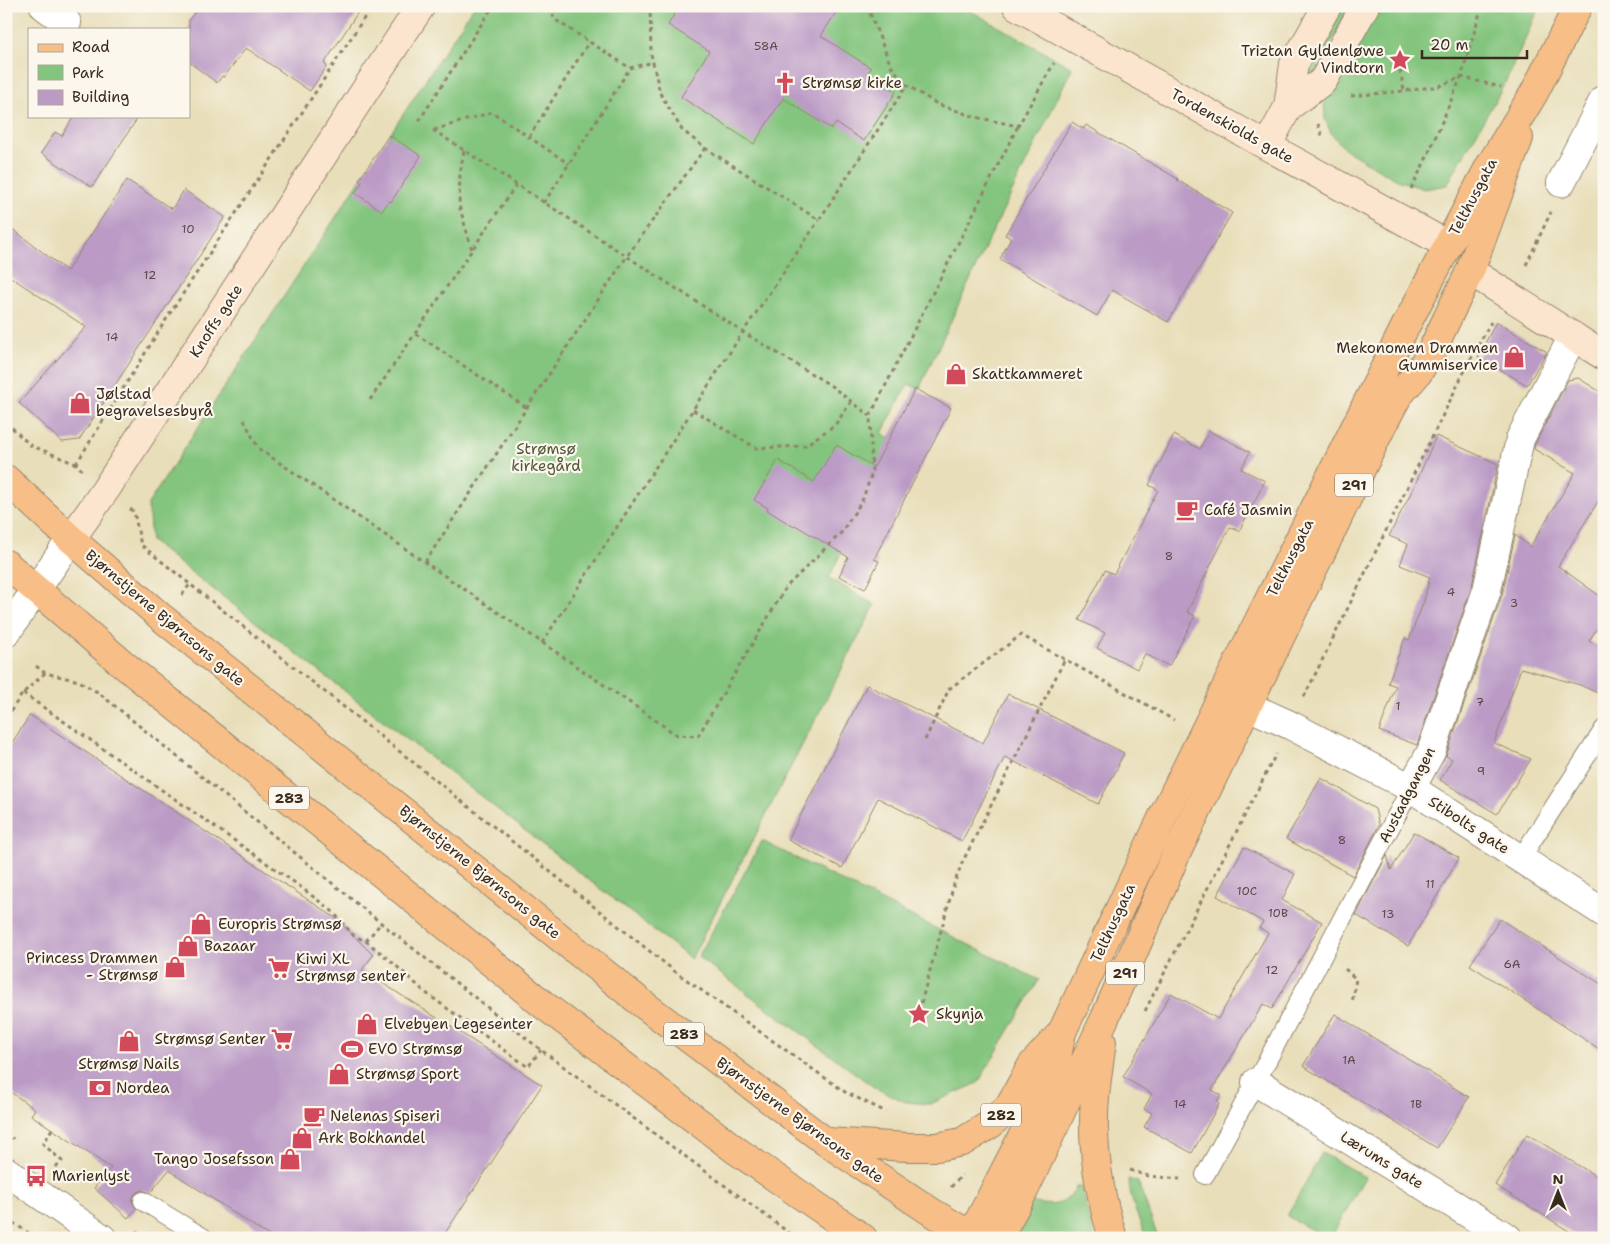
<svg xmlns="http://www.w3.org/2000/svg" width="1610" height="1244" font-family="'Shantell Sans',sans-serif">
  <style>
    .green { fill: #83c57e; stroke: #5f784e }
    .building { fill: #bb9bc6 }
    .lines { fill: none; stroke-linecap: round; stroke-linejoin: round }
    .service-casing { stroke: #92846c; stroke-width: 20 }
    .minor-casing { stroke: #92846c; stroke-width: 30 }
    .secondary-casing { stroke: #92846c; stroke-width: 30 }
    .primary-casing { stroke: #92846c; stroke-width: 30 }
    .trunk-casing { stroke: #92846c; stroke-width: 30 }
    .path { stroke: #92846c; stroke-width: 3; stroke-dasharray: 4 4; stroke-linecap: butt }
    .service { stroke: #fff; stroke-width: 18 }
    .minor { stroke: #fff; stroke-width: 28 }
    .secondary { stroke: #fce5cf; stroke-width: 28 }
    .primary { stroke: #f7be87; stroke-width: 28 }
    .trunk { stroke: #f7be87; stroke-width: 28 }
    .labels { text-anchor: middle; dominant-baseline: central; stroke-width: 4.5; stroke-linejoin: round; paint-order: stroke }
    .number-label { font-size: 12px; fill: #5b4648 }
    .shield { fill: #fbf7ec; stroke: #75685c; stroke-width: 1 }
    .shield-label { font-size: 14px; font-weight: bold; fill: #3b2a1e }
    .poi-label { font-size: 15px; fill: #3b2a1e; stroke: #fbf7ec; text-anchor: start }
    .street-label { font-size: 15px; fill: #3b2a1e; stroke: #fbf7ec }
    .park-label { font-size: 15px; fill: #51583b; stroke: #fbf7ec }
  </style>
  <rect width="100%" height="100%" fill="#fbf7ec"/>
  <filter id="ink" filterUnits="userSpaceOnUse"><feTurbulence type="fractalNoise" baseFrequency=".02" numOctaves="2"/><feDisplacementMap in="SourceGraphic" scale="10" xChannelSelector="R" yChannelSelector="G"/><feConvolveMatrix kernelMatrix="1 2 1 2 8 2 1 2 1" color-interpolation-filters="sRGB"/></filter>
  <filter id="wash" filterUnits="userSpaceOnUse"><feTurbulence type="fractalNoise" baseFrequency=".0096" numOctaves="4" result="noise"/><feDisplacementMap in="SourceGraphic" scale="20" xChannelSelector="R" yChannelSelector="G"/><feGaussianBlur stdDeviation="1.12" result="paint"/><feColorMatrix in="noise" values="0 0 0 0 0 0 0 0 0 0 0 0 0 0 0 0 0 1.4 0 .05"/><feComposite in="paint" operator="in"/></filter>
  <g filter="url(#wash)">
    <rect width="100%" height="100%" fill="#e8deb9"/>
    <path class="green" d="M474,6H962L1072,68L991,235L919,389L908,384L882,433L894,441L829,578L875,605L691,959L151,541L148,504Z
      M1342,6H1352L1313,76H1307L1305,72Z
      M1377,6H1540L1505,83L1447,185L1424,189L1397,180L1346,150L1332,135L1325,119L1324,101Z
      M762,841L1039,980L978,1083L930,1104L906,1102L875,1088L698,957Z
      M1322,1153L1365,1177L1331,1238H1326L1287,1216Z
      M1128,1179L1138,1182L1158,1238H1147C1137,1217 1131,1201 1128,1179Z
      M1076,1187H1082L1088,1216L1095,1238H1015L1030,1202C1052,1206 1064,1208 1076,1187Z"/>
    <g id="blocks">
      <path class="building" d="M199,6H362L324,64L327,66L310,91L246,48L224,77L222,76L217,83L189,62V20Z
        M679,6H840L821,36L871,68L867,74L896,92L864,141L836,123L832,129L783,98L754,144L681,97L709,51L668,25Z
        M74,116H139L92,187L41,153L55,132L62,136Z
        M1072,122L1083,129L1086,125L1178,179L1177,180L1232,213L1168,322L1112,290L1097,316L1000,259L1011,238L1005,235Z
        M389,135L421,156L391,202L389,201L382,211L355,193L362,183L359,180Z
        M127,180L172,209L184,190L225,217L79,440L62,442L19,403L86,327L6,274V224L67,271Z
        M1496,322L1547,352L1527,385L1478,357Z
        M1578,378L1604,394V492L1558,566L1604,599V617L1589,641L1604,649V696L1580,685L1521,668L1494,743L1531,759L1497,814L1440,780L1452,759L1446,756L1502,595L1515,535L1530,547L1575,473L1534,449L1535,444L1568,380Z
        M915,389L951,408L874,559L879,561L865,589L839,576L848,557L795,525L794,527L767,510L768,508L754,500L778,460L814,482L836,445L874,467Z
        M1209,431L1250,452L1241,469L1265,481L1239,531L1230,527L1187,612L1195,616L1169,666L1145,654L1137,669L1097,648L1105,633L1079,620L1105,570L1114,574L1158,490L1149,485L1174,435L1200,449Z
        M1436,436L1498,464L1472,586L1417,745L1379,731L1396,686L1388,683L1405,638L1409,640L1424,601L1430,577L1400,565L1408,544L1389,536L1415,485Z
        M867,685L983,743L1008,694L1124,753L1118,765H1119L1098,804L1005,757L962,841L878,798L842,868L788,840Z
        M30,715L337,919L373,955L362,970L542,1085L442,1238H272L169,1170L150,1193L143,1190L137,1192L134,1195L132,1201L136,1209L128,1218L94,1188L111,1168L31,1115L35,1109L6,1089V752Z
        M1321,778L1375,809L1379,825L1353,876L1286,839Z
        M1414,832L1459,858L1408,946L1356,915L1387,855L1391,870Z
        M1244,847L1295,874L1282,900L1322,922L1272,1009L1263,1004L1212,1090L1221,1095L1217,1102L1219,1104L1192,1153L1144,1127L1152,1113L1144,1109L1152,1094L1123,1077L1171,993L1218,1019L1268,933L1259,928L1263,922L1217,896Z
        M1500,919L1604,986V1052L1470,965Z
        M1335,1014L1469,1097L1437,1148L1303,1066Z
        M1527,1134L1604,1181V1238H1580L1495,1185Z"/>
    </g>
  </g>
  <g filter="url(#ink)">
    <use href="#blocks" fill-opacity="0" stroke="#92846c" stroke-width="1"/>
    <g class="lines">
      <g class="service-casing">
        <path id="service" d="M1521,858L1604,729
          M1205,1175L1266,1063L1411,788
          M143,1201L204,1238"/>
      </g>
      <g class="minor-casing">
        <path id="minor" d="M44,6L67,23
          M1561,183L1604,99
          M6,633L71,539
          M1248,706L1290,725L1411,788L1604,913
          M1411,788L1431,752L1487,590L1520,439L1573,336
          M1256,1082L1508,1238
          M6,1171L102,1238"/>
      </g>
      <g class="secondary-casing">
        <path id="secondary" d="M1017,6L1267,146L1448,245
          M1288,107L1323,81L1365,6
          M1267,146L1288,107L1294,64L1327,6
          M1470,271L1604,356
          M71,539L106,489L368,86L421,6"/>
      </g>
      <g class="primary-casing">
        <path id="primary" d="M6,479L71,539L162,618L639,1001L826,1142L930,1211L975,1238
          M6,564L123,664L545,1006L737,1151L863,1238
          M828,1142L906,1147H937L962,1142L991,1124L1009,1106L1032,1065L1062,1032"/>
      </g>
      <g class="trunk-casing">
        <path id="trunk" d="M1102,1042C1098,1071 1093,1101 1094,1131C1095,1168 1102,1203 1113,1238
          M970,1238L1053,1077L1062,1032L1162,818L1252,634L1404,329L1489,167L1534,93L1578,6
          M998,1238L1024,1191L1105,1018L1177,852L1383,424L1398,396L1418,373L1433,348L1470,271L1519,138"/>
      </g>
      <path class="path" d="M551,6L554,19L630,68
        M650,6L651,54L660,93L682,130L705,148L819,220L907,85
        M867,6L891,66L907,85L937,104L975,117L1018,126L1054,63
        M1400,70L1404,91
        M1351,96L1404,91L1439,86L1461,77L1501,87
        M419,121L493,6
        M1318,124L1323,139
        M433,130L743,332L830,385L870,416
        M434,130L492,112L569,164
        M529,137L589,42
        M464,151L460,173L459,205L472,250
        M1411,189L1427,157L1461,77L1482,6
        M544,203L630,68L653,62
        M1526,265L1551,212
        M416,334L527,408
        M370,400L516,185
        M693,410L756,448L804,446L835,425L851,402
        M244,420L258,448L677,735L698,736L786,587L841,533L862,501L872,473L870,416L1018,126
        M6,422L30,445L76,464L82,470
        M76,464L167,318L372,6
        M130,509L134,512L141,545L677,973L845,1092L886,1112
        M425,562L627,256L705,148
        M182,595L190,584
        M542,643L743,332L819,220
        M36,666L45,673L79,681L99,693L381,923L541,1050L796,1238
        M23,693L298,885L332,911L354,936L366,941L392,962L426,993L528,1067L541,1050
        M1304,697L1468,364L1491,322
        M6,718L23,693L45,673
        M925,740L949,689L1021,635L1174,720
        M366,941L381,923
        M1345,969L1356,979L1352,1003
        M921,1003L954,884L962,863L1065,659
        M1145,1011L1276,754
        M52,1129L43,1144L62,1161L55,1168
        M6,1132L13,1139
        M1130,1170L1148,1176L1180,1179
        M951,1187L962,1175
        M6,1218L36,1238
        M136,1231L146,1238"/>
      <use href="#service" class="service"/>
      <use href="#minor" class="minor"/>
      <use href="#secondary" class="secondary"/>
      <use href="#primary" class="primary"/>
      <use href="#trunk" class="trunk"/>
    </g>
  </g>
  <defs>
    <g id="sight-bare" transform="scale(1.725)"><path d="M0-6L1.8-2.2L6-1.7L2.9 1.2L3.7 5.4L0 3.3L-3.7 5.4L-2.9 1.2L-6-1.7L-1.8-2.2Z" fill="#d1495b" stroke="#fbf7ec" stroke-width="2.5" paint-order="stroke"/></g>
    <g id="church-bare" transform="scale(1.725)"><path d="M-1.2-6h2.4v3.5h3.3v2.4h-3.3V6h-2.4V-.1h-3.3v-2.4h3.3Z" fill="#d1495b" stroke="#fbf7ec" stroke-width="2.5" paint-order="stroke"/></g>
    <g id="shop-bare" transform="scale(1.725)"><path d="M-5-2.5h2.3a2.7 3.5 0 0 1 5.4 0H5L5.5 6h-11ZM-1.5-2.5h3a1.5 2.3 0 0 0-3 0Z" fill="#d1495b" stroke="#fbf7ec" stroke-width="2.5" paint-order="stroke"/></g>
    <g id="cafe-bare" transform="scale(1.725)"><path d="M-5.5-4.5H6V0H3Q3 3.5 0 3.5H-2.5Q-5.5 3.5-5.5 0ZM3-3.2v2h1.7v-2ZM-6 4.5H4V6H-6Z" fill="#d1495b" stroke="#fbf7ec" stroke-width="2.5" paint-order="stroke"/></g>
    <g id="supermarket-bare" transform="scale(1.725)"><path d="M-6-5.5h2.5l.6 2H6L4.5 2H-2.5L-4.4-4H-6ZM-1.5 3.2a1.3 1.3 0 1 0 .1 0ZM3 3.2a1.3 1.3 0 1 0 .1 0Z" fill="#d1495b" stroke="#fbf7ec" stroke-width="2.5" paint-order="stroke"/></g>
    <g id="stadium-bare" transform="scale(1.725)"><path d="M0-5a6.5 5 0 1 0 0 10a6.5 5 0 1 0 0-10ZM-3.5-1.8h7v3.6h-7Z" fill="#d1495b" stroke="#fbf7ec" stroke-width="2.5" paint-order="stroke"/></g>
    <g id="bank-bare" transform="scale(1.725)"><path d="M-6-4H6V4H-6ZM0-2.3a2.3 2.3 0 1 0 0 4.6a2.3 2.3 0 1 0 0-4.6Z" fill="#d1495b" stroke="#fbf7ec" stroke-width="2.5" paint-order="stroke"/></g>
    <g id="bus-bare" transform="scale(1.725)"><path d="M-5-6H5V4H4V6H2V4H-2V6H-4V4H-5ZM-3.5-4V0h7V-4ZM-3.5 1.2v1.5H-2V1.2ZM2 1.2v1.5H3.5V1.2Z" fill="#d1495b" stroke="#fbf7ec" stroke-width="2.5" paint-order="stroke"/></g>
  </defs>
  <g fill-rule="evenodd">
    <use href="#sight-bare" x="1400" y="60"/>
    <use href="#church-bare" x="785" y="83"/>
    <use href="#shop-bare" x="1514" y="357"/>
    <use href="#shop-bare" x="956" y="374"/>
    <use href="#shop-bare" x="80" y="403"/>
    <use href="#cafe-bare" x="1187" y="510"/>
    <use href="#shop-bare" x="201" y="924"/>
    <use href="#shop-bare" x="188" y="946"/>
    <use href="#shop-bare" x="175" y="967"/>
    <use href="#supermarket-bare" x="279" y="968"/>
    <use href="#sight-bare" x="919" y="1014"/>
    <use href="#shop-bare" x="367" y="1024"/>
    <use href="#supermarket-bare" x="282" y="1039"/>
    <use href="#shop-bare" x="129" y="1041"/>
    <use href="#stadium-bare" x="352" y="1049"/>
    <use href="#shop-bare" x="339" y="1074"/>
    <use href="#bank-bare" x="100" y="1088"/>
    <use href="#cafe-bare" x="314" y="1116"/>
    <use href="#shop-bare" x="302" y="1138"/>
    <use href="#shop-bare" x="290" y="1159"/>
    <use href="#bus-bare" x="36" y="1176"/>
  </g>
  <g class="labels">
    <g class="number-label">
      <text x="766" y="46">58A</text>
      <text x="188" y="229">10</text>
      <text x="150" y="275">12</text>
      <text x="112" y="337">14</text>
      <text x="1169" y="556">8</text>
      <text x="1451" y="592">4</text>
      <text x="1514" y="603">3</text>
      <text x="1480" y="702">7</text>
      <text x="1398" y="706">1</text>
      <text x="1481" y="771">9</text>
      <text x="1342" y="840">8</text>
      <text x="1430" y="884">11</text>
      <text x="1247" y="891">10C</text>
      <text x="1278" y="913">10B</text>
      <text x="1388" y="914">13</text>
      <text x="1512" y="964">6A</text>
      <text x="1272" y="970">12</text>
      <text x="1349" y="1060">1A</text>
      <text x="1180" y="1104">14</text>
      <text x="1416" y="1104">1B</text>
    </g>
    <g class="shield">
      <rect x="1335" y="473.5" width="38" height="23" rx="4"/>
      <rect x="269" y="786.5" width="40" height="23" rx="4"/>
      <rect x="1106" y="961.5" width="38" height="23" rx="4"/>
      <rect x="664" y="1022.5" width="40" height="23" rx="4"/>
      <rect x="981" y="1103.5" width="40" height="23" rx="4"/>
    </g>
    <g class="shield-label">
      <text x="1354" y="485">291</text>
      <text x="289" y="798">283</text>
      <text x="1125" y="973">291</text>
      <text x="684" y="1034">283</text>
      <text x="1001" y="1115">282</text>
    </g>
    <g class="poi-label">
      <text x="1384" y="51" text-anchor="end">Triztan Gyldenløwe<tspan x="1384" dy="17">Vindtorn</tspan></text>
      <text x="802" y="83">Strømsø kirke</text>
      <text x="1498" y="348" text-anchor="end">Mekonomen Drammen<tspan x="1498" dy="17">Gummiservice</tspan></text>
      <text x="972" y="374">Skattkammeret</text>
      <text x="96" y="394">Jølstad<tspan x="96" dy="17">begravelsesbyrå</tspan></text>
      <text x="1204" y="510">Café Jasmin</text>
      <text x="218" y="924">Europris Strømsø</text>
      <text x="204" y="946">Bazaar</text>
      <text x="158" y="958" text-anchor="end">Princess Drammen<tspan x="158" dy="17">- Strømsø</tspan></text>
      <text x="296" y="959">Kiwi XL<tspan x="296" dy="17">Strømsø senter</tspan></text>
      <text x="936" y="1014">Skynja</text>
      <text x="384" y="1024">Elvebyen Legesenter</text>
      <text x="266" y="1039" text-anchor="end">Strømsø Senter</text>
      <text x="368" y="1049">EVO Strømsø</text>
      <text x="129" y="1064" text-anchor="middle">Strømsø Nails</text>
      <text x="356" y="1074">Strømsø Sport</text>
      <text x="116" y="1088">Nordea</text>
      <text x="330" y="1116">Nelenas Spiseri</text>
      <text x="318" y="1138">Ark Bokhandel</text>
      <text x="274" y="1159" text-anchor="end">Tango Josefsson</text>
      <text x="52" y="1176">Marienlyst</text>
    </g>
    <g class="street-label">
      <text transform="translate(1232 126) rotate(29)">Tordenskiolds gate</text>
      <text transform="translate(1473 197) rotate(-62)">Telthusgata</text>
      <text transform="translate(216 321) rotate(-57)">Knoffs gate</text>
      <text transform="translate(1290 558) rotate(-63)">Telthusgata</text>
      <text transform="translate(165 618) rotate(40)">Bjørnstjerne Bjørnsons gate</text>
      <text transform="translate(1407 795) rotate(-63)">Austadgangen</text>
      <text transform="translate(1469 825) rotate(33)">Stibolts gate</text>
      <text transform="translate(480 872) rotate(39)">Bjørnstjerne Bjørnsons gate</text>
      <text transform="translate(1113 923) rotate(-65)">Telthusgata</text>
      <text transform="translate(800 1120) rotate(36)">Bjørnstjerne Bjørnsons gate</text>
      <text transform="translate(1382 1160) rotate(32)">Lærums gate</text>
    </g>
    <g class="park-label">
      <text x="546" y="449">Strømsø<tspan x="546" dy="17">kirkegård</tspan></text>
    </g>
  </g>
  <rect width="1610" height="1244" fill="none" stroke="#fbf7ec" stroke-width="25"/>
  <rect x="28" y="28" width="162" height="90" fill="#fbf7ec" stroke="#aea59a"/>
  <rect x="38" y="44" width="25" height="8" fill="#f7be87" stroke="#aea59a"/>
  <text x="72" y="52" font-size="15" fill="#3b2a1e">Road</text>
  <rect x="38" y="65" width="25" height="15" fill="#83c57e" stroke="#aea59a"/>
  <text x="72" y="78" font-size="15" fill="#3b2a1e">Park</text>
  <rect x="38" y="90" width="25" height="15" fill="#bb9bc6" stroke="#aea59a"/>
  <text x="72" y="102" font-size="15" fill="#3b2a1e">Building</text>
  <g transform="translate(1558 1192)" stroke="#fbf7ec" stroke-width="4" paint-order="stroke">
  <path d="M0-4L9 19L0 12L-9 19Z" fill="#3b2a1e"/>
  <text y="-8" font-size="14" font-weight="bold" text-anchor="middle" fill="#3b2a1e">N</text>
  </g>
  <path d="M1422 50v8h105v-8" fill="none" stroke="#3b2a1e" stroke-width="2.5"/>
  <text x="1430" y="50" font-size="15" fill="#3b2a1e" stroke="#fbf7ec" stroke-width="4" paint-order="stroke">20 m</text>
</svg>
